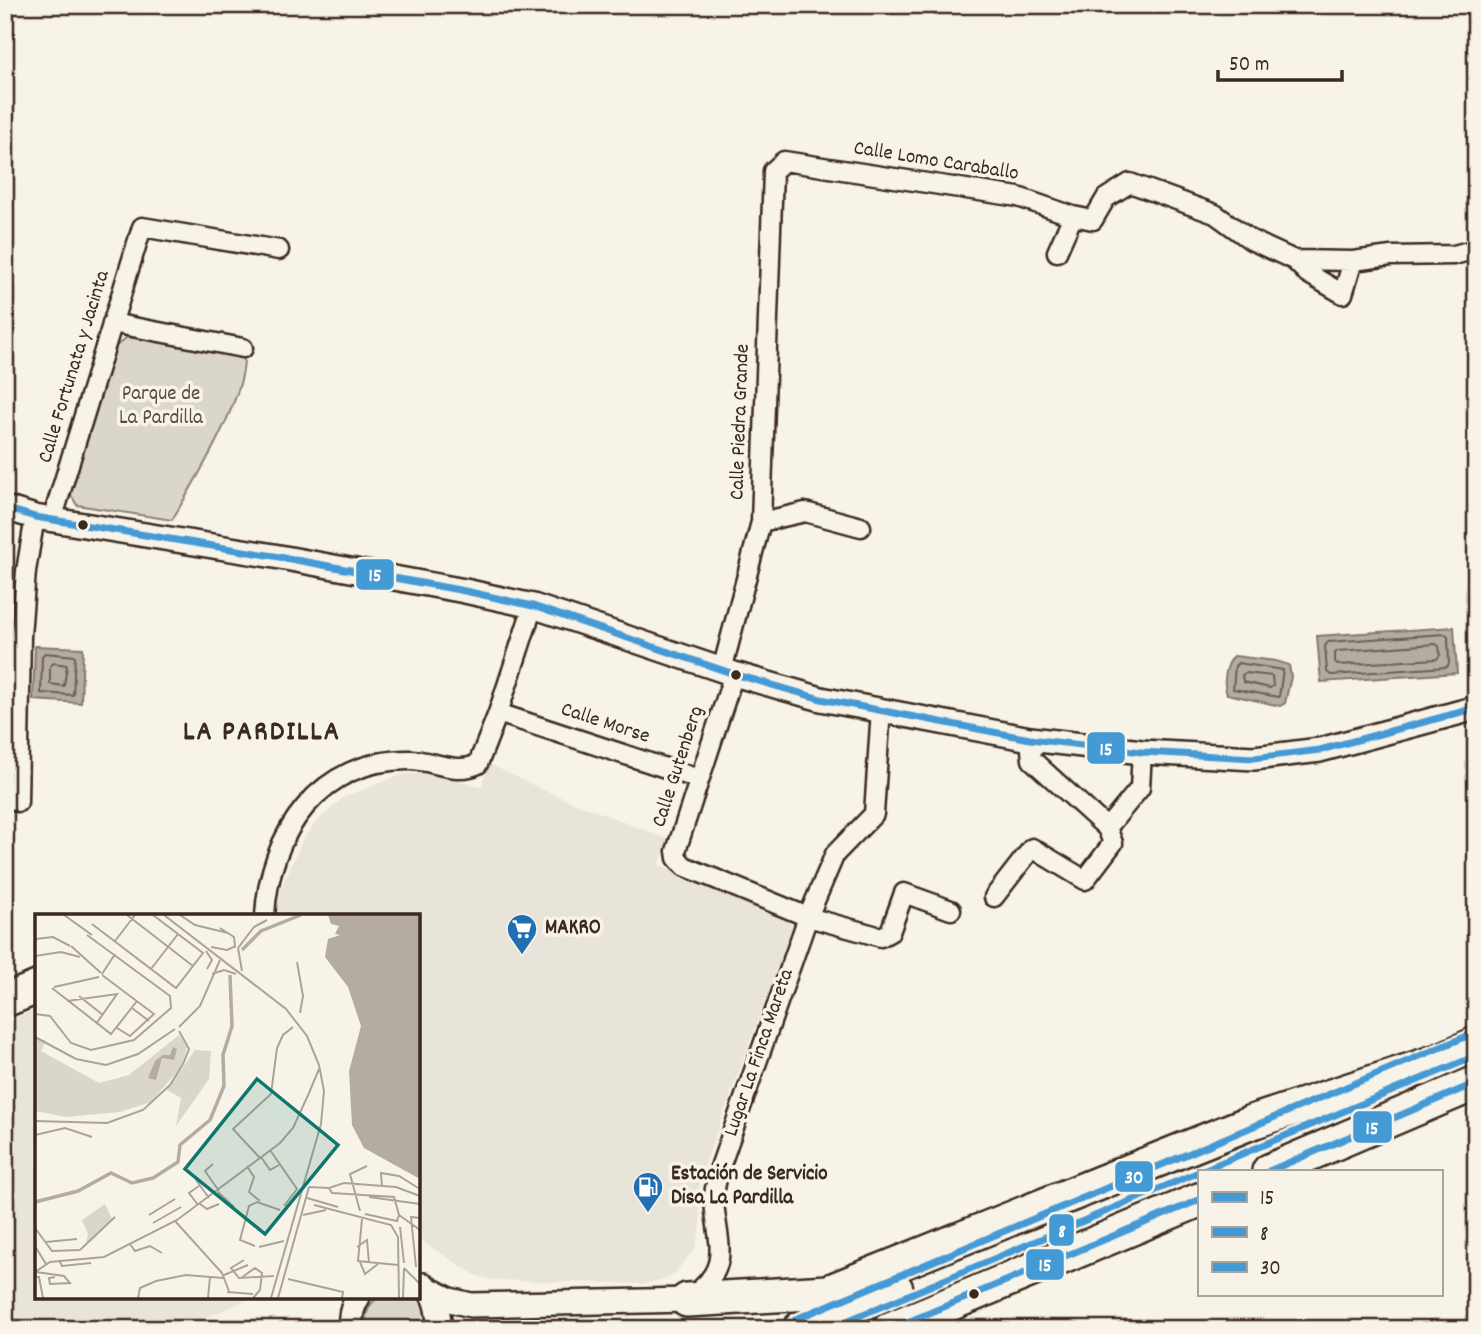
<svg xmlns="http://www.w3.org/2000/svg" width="1481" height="1334" font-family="Dekko,sans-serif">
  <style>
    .built { fill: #e9e4d9 }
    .green { fill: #dbd6cb; stroke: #8b8074; stroke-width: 2 }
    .water { fill: #b4aca0; stroke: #84786c; stroke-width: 2 }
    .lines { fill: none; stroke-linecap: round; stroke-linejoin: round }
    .shore { stroke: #6b5e52; stroke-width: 2 }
    .minor-casing { stroke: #3b2a1e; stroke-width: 23 }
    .tertiary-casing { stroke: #3b2a1e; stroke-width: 28 }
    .motorway-casing { stroke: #3b2a1e; stroke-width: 38 }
    .minor { stroke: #f7f3e8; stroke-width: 18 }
    .tertiary { stroke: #f7f3e8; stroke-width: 23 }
    .motorway { stroke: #f7f3e8; stroke-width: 33 }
    .bus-1-casing { stroke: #f7f3e8; stroke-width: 12 }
    .bus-2-casing { stroke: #f7f3e8; stroke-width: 12 }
    .bus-3-casing { stroke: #f7f3e8; stroke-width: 12 }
    .bus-1 { stroke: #449ad5; stroke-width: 7 }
    .bus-2 { stroke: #449ad5; stroke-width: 7 }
    .bus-3 { stroke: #449ad5; stroke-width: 7 }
    .bus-dot { fill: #3b2a1e; stroke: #f7f3e8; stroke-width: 2.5 }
    .labels { text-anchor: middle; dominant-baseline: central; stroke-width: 7; stroke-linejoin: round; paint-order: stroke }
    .street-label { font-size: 21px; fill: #3b2a1e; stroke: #f7f3e8 }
    .park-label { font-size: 21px; fill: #5b4c41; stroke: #f7f3e8 }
    .poi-label { font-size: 21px; font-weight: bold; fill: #3b2a1e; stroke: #f7f3e8; text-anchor: start }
    .district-label { font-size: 28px; font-weight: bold; letter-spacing: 2px; fill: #3b2a1e; stroke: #f7f3e8 }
    .inset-river { fill: none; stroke: #b4aca0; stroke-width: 3.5 }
    .inset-road { fill: none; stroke: #aca397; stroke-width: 2 }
    .view { fill: #0f766e; fill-opacity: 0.15; stroke: #0f766e; stroke-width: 3.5 }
    .inset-edge { fill: none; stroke: #3b2a1e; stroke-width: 3.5 }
    .line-badge { stroke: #f7f3e8; stroke-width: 2.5 }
    .badge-label { font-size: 19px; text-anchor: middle; font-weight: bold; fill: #fff }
  </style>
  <rect width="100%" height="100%" fill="#f7f3e8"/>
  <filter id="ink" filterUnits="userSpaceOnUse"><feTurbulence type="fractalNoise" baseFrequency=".0143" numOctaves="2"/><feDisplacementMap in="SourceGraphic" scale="14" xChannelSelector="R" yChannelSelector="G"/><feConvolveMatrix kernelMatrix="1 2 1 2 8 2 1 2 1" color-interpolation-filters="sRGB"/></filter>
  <g filter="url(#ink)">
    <path class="built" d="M489,764L548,792L670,840L659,865L787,920L792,927L703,1170L698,1193L701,1226L695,1249L674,1274L664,1279L644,1284L493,1280L477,1276L418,1239V916H277V897L303,839L317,821L344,797L403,774L437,773L481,787Z
      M37,1009V1297H254L179,1329H5V1022Z"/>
    <path class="green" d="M127,337L244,356C246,398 194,483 172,520L77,505L69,492L114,348Z
      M378,1297H418L428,1311L430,1329H366C364,1316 368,1305 378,1297Z"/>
    <path class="water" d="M1454,627L1457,673L1321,682L1317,636Z
      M35,646L83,648L81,703L33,700Z
      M1234,656L1276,661L1289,665L1291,677L1285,703L1280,706L1227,694C1222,683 1226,664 1234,656Z"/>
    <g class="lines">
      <path class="shore" d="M1445,634L1448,637L1449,663L1447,667L1331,675L1327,672L1325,646L1328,642Z
        M1436,644L1439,646L1440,655L1437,659L1339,665L1335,662V653L1338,651Z
        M45,653L75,656L73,695L41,693L42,656Z
        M54,663L67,665L64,686L50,684V666Z
        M1238,663L1283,670L1279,697L1233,689L1235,666Z
        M1246,673L1272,676L1273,686L1270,688L1243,682L1242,675Z"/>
      <g class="minor-casing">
        <path id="minor" d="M1057,252L1073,216
          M1294,260L1307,273L1343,294L1353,261
          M112,323L243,348
          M52,520L142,227L279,250
          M761,522L805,512L861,527
          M722,670L761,522L773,171L784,161L1018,197L1073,216L1093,220L1106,198L1130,183L1215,214L1251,240L1294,260L1353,261L1391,256L1454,255L1476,249
          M734,674L676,851L677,858L684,866L808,917L881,937L890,932L904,893L951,910
          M498,713L699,779
          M18,802L21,636L26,571L35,517
          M1107,828L1140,788L1142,752
          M994,897L1032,848L1085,880L1113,843L1107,828L1032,760L1030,739
          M265,916C269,833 320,759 410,760C432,760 457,775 478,764L498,713L533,606
          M5,993L37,980
          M5,1008L37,995
          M692,1296C733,1267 717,1243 714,1201C713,1192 717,1182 718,1173L808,917L835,854L874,814L881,709"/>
      </g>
      <g class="tertiary-casing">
        <path id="tertiary" d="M5,508L35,517L274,556L465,591L533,606L734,674L821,699L1030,739L1142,752L1254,758L1320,750L1476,708
          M424,1285C437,1295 438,1313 440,1329
          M430,1290L450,1300L471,1305L687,1300
          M352,1329C349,1317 352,1308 358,1297"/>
      </g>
      <g class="motorway-casing">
        <path id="motorway" d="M1421,1069L1476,1044
          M1269,1171L1476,1083
          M687,1300L828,1292L1252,1122L1441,1060
          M800,1329L896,1289
          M890,1329L1199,1200"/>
      </g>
      <use href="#minor" class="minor"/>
      <use href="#tertiary" class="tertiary"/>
      <use href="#motorway" class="motorway"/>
      <g class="bus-1-casing">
        <path id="bus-1" d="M5,508L35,517L274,556L465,591L533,606L734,674L821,699L1030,739L1142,752L1254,758L1320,750L1476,708
          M1269,1171L1476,1083
          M891,1329L1199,1200"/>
      </g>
      <g class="bus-2-casing">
        <path id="bus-2" d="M1201,1171L1476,1056
          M828,1329L1199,1172"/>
      </g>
      <g class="bus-3-casing">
        <path id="bus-3" d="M796,1319L1472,1034"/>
      </g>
      <use href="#bus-1" class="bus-1"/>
      <use href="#bus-2" class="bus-2"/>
      <use href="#bus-3" class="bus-3"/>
    </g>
  </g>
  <defs>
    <g id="supermarket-pin" transform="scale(1.575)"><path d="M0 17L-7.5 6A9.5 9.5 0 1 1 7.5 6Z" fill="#1f6fb2" stroke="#f7f3e8"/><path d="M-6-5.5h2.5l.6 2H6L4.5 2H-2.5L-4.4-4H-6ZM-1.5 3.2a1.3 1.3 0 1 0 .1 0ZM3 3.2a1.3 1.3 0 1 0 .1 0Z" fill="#fff"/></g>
    <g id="fuel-pin" transform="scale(1.575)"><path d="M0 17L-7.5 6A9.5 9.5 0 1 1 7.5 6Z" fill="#1f6fb2" stroke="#f7f3e8"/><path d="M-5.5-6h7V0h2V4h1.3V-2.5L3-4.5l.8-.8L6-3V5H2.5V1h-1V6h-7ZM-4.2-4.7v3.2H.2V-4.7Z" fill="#fff"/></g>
  </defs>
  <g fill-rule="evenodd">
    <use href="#supermarket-pin" x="522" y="929"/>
    <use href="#fuel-pin" x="648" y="1187"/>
  </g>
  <g class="bus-dot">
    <circle cx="83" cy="525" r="6"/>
    <circle cx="736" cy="675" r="6"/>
    <circle cx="974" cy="1294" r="6"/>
  </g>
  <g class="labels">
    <g class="street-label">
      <text transform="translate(936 162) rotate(9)">Calle Lomo Caraballo</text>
      <text transform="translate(75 367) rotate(-73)">Calle Fortunata y Jacinta</text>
      <text transform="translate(741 422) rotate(-88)">Calle Piedra Grande</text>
      <text transform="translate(605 724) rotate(18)">Calle Morse</text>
      <text transform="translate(679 767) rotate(-72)">Calle Gutenberg</text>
      <text transform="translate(760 1053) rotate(-71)">Lugar La Finca Mareta</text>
    </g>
    <g class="park-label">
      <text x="161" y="395">Parque de<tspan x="161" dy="24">La Pardilla</tspan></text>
    </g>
    <g class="poi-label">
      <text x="545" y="929">MAKRO</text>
      <text x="671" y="1175">Estación de Servicio<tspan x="671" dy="24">Disa La Pardilla</tspan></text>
    </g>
    <g class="district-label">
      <text x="262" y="734">LA PARDILLA</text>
    </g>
  </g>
  <g transform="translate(35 914)">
    <rect width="385" height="385" fill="#f7f3e8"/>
    <path d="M144,121L152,133L147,152L116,188L85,198L31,203L0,197V123L11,127L6,137L64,169L94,161ZM160,136L176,137L174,165L141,212L146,184L132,176ZM70,290L77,305L51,331L53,320L47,306Z" fill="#dbd6cb"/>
    <path d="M293,1H385V265L329,234L317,211L314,157L326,112L313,73L290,43L293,25L305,21L300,20L304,12L296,10ZM138,133L142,135L139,146L127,144L121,166L113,164L120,147L128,141H135Z" fill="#b4aca0"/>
    <path class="inset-river" d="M207,36L226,17L266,1M0,288L43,277L76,259L97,269L118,264L143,248L145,231L175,206L189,172L188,141L197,112L195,61"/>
    <path class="inset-road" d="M29,1L57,21M92,1L158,52M129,1L251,95L272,122L284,151L289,177L286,210L236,384M145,1L160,11L193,19M57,10L141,74L168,39L118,1M185,14L199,23L200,33M0,25L18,23L35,32M80,27L100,1M36,32L66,59M176,33L192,36L201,32M203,34L219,13L232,6M203,34L207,57M171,37L177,46L172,55M0,42L26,38L45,43M262,48L268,82L265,99M116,55L143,20M67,60L80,40M177,60L189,56L201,60M67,61L119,100L95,122L82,114M19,73L64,63M17,74L76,120L102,87M44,82L68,101M32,87L82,80L61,110M97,94L114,107M0,100L15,102L36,129L56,136L99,126L136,94L135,82L52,21M144,113L165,92L185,46M0,123L41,145L71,151L103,140L140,115M274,179L284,155M0,207L72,209L108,196L135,171L148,150L154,135L144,117M0,221L30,214L57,223M235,236L262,275L249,292M226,243L235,256L244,251M225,244L198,215L236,180L242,134L248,121L258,113M178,250L170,257L184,277M212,252L219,263L214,278L225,287M161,266L174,284M274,273L294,274L309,269L361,273L385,282M347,273L346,259L364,262L385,275M294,274L297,279L359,283L364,301M183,278L199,293M334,283L385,290M272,284L303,293M165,290L172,295L184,290M163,291L154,279L164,272M279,291L356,311L363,323L364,384M325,297L315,260L332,252M330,300L362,307L364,301M114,301L140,285M268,301L291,296M364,301L385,316M327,305L323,347L363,351M140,307L187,359L194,377M118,309L146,293M365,313L369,349M0,314L17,337L45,336M11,328L42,325M95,330L100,337L115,332L127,339M0,332L11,350M220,332L205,326L214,292L222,288L245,296M224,333L249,327M322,333L332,326L334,349M45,336L80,303M24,346L27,352L56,349M209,346L196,354L204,364L239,362M325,348L330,360L343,350M381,353L376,303L385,304M369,354L385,370M0,358L15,348L69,343L142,306L245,229L258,214L274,179M1,358L29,362L35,369L15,370L14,364L20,363M189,361L213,351M0,363H4L8,384M206,364L220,354L227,359L225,376L218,384M253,365L308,378L307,384M192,378L218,380M103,384L105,374L121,367L151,361L188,364M173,384L175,363M243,384L274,273M368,384L369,354"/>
    <path class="view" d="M222,165L303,231L230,320L150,255Z"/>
    <rect width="385" height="385" class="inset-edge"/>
  </g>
  <g class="line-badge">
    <rect x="355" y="558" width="40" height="33" rx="7" fill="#449ad5"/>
    <rect x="1086" y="731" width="40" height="34" rx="7" fill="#449ad5"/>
    <rect x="1352" y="1110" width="41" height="34" rx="7" fill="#449ad5"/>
    <rect x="1114" y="1160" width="40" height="33" rx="7" fill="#449ad5"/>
    <rect x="1048" y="1213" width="27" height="34" rx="7" fill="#449ad5"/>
    <rect x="1025" y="1248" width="40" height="33" rx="7" fill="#449ad5"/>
  </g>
  <g class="badge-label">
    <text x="375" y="581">15</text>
    <text x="1106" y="755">15</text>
    <text x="1372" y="1134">15</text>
    <text x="1134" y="1183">30</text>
    <text x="1062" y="1237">8</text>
    <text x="1045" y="1271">15</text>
  </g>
  <rect width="1481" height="1334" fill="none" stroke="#f7f3e8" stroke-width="28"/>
  <rect x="14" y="14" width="1453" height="1306" fill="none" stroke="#3b2a1e" stroke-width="2.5" filter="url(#ink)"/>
  <rect x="1198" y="1170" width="245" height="126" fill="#f7f3e8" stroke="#aca397" stroke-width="2"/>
  <rect x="1212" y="1192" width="35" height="10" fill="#449ad5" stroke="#aca397" stroke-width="2"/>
  <text x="1260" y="1204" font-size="21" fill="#3b2a1e">15</text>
  <rect x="1212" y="1227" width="35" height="10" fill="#449ad5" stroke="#aca397" stroke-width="2"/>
  <text x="1260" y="1240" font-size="21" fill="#3b2a1e">8</text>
  <rect x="1212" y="1262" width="35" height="10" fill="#449ad5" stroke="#aca397" stroke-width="2"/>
  <text x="1260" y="1274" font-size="21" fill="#3b2a1e">30</text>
  <path d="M1218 70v10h124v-10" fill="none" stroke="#3b2a1e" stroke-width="3.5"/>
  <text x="1229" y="70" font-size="21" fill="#3b2a1e" stroke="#f7f3e8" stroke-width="5" paint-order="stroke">50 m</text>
</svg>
